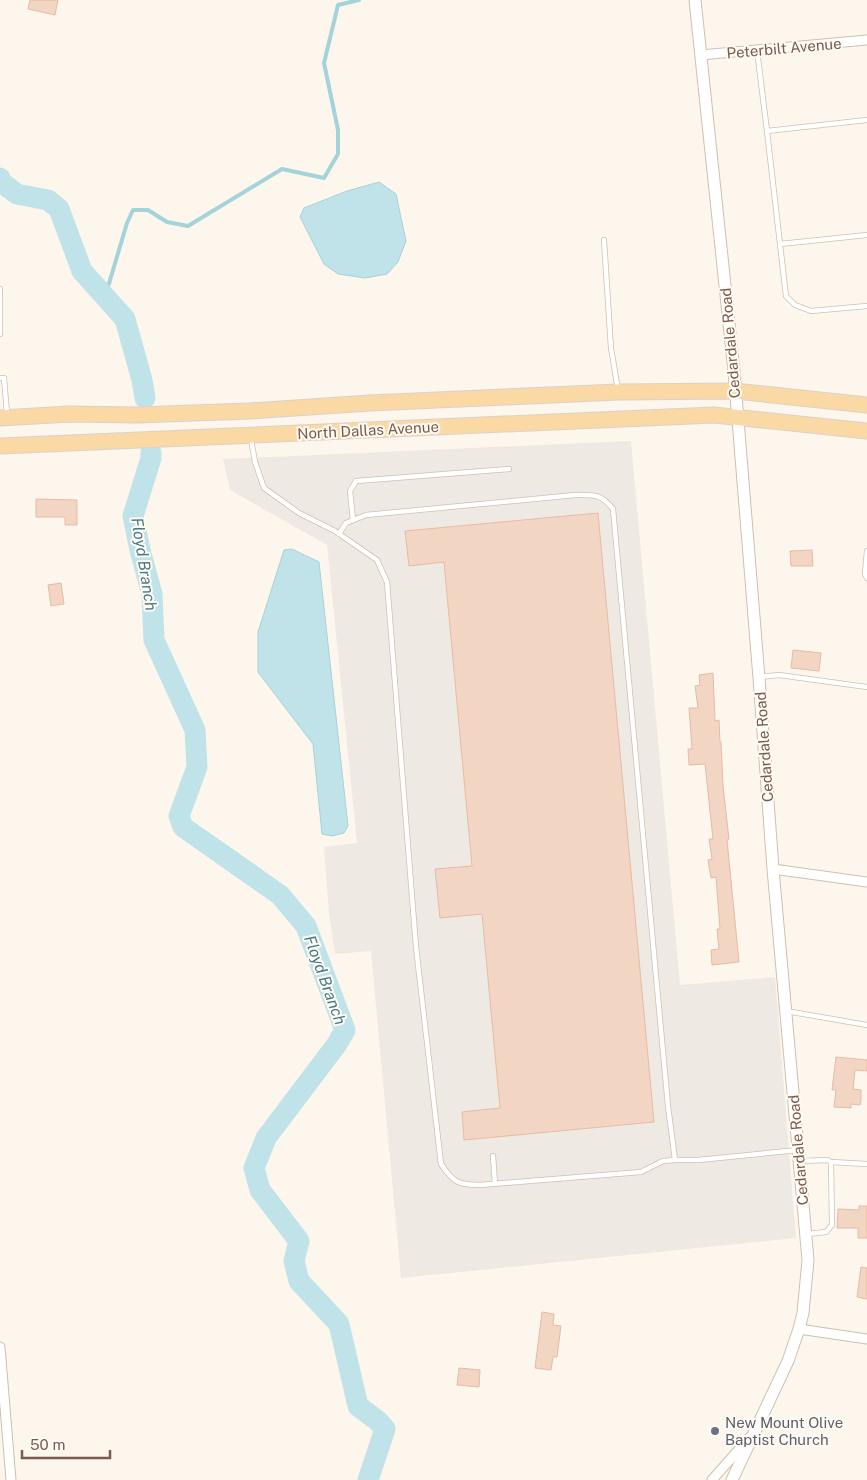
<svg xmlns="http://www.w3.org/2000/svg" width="867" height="1480" font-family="'Public Sans',sans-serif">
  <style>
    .industrial { fill: #efe9e4 }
    .water { fill: #bfe3e8; stroke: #a5d3da }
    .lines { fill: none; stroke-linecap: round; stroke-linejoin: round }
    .stream { stroke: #a5d3da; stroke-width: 4 }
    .river { stroke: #bfe3e8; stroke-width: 21 }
    .building { fill: #f3d5c3; stroke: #e6bba3 }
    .service-casing { stroke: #d1beb0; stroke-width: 6 }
    .minor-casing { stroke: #d1beb0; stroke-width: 11 }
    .tertiary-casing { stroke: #d1beb0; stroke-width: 13 }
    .primary-casing { stroke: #dad1cd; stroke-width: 17 }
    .service { stroke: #fff; stroke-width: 4.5 }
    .minor { stroke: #fff; stroke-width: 9 }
    .tertiary { stroke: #fff; stroke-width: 11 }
    .primary { stroke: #fbd9a5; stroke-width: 15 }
    .worship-dot { fill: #6b7280; stroke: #fffaf3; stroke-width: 2 }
    .labels { text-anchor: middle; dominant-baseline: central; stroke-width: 4; stroke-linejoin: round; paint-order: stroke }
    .street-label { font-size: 15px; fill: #7a5c4d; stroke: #fffaf3 }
    .worship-label { font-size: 15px; fill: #5b616d; stroke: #fffaf3; text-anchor: start }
    .water-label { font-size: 16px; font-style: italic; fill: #437c86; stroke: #fffaf3 }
  </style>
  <rect width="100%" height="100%" fill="#fdf6ec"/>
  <path class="industrial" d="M631,441L680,985L775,977L796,1238L401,1278L371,951L335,954L329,914L324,847L357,843L327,545L230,490L223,459Z"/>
  <path class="water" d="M379,182L396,194L406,241L398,262L387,274L365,278L338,274L324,264L300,217L304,208L347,191Z
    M292,549L319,562L348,826L344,833L332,836L322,834L313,744L258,672V632L284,550Z"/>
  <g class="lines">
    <path class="stream" d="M105,297L127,223L133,210H148L167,222L188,226L282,169L324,178L338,154V130L324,63L338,5L359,0"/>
    <path class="river" d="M0,178L1,182L17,194L48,200L59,209L82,271L125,319L142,380L145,398
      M151,453V458L133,516L140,550L152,594L154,640L195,730L197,767L179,816L183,827L280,895L306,926L345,1030L337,1044L266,1138L254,1168L260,1190L299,1241L294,1261L299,1281L339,1324L358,1406L378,1421L385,1429L368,1480"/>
  </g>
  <path class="building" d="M30,0H58L55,15L28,9Z
    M36,499L77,500V525H65V517H36Z
    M598,513L654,1122L464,1140L462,1112L500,1108L482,914L440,918L435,869L472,866L444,562L409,566L405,531Z
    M812,550L813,566H791L790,551Z
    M61,583L64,604L51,606L48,585Z
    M793,650L821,653L819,671L791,668Z
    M713,673L715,721L719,720L720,742H721L723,786L729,839L727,840L730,870L739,962L712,965L711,950L719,949L717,929H720L716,877L711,878L708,860L712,859L709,839H713L705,764L689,765L688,749H692L689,708H698L695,686L700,685L699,675Z
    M836,1057L867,1060V1071L855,1070L853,1089L861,1090V1101L860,1105L851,1104V1108L834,1107L836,1090H832Z
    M859,1206H867V1238H858V1228H837L838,1209L859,1210Z
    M861,1267L867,1268V1299L857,1297Z
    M542,1312L554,1314L553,1325L561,1326L557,1357H553L551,1370L535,1368Z
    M459,1368L480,1370L479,1387L457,1385Z"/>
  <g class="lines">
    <g class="service-casing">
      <path id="service" d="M757,50L767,131
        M867,120L767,131L780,244L867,235
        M604,240L611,348L618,390
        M780,244L786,296L795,305L811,311L867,306
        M0,289V334
        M0,378H4L7,414
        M251,439L255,462L264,488L299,513L335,531L377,560L387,582L416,947L441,1164C453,1182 458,1185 480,1185L641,1172L663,1161L675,1160L668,1106L613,509C600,493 594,495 575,495L366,515L346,523L339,534
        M353,520L350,491L356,481L509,469
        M867,551L865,574L867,578
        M760,677L779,675L867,687
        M786,1011L867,1025
        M493,1156L495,1184
        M675,1160H698L798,1150
        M800,1161L828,1160L831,1162L832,1225L826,1232L807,1234
        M831,1162L867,1164"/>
    </g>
    <g class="minor-casing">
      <path id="minor" d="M701,55L867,40
        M773,869L867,882
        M799,1329L867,1339
        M0,1347L11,1480
        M712,1480L750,1437"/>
    </g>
    <g class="tertiary-casing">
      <path id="tertiary" d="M695,0L734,371L759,678L773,869L808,1260L803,1313L799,1329L788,1361L732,1480"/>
    </g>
    <g class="primary-casing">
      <path id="primary" d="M0,418L69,414L137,415L249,411L370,403L618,392L735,391L867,405
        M0,446L714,415L867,431"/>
    </g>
    <use href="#service" class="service"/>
    <use href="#minor" class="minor"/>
    <use href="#tertiary" class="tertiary"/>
    <use href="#primary" class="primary"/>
  </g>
  <circle class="worship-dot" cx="715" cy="1431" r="5"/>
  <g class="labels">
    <g class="street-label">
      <text transform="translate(784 48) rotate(-5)">Peterbilt Avenue</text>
      <text transform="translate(730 343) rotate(-95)">Cedardale Road</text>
      <text transform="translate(368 430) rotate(-3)">North Dallas Avenue</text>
      <text transform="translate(764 747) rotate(-94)">Cedardale Road</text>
      <text transform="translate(798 1150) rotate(-95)">Cedardale Road</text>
    </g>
    <g class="worship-label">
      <text x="725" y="1422">New Mount Olive<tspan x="725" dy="17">Baptist Church</tspan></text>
    </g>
    <g class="water-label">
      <text transform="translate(144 564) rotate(81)">Floyd Branch</text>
      <text transform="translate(325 980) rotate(70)">Floyd Branch</text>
    </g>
  </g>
  <path d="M22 1450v8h88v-8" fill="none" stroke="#7a5c4d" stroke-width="2.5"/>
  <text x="30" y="1450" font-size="15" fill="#7a5c4d" stroke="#fffaf3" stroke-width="4" paint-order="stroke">50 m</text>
</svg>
